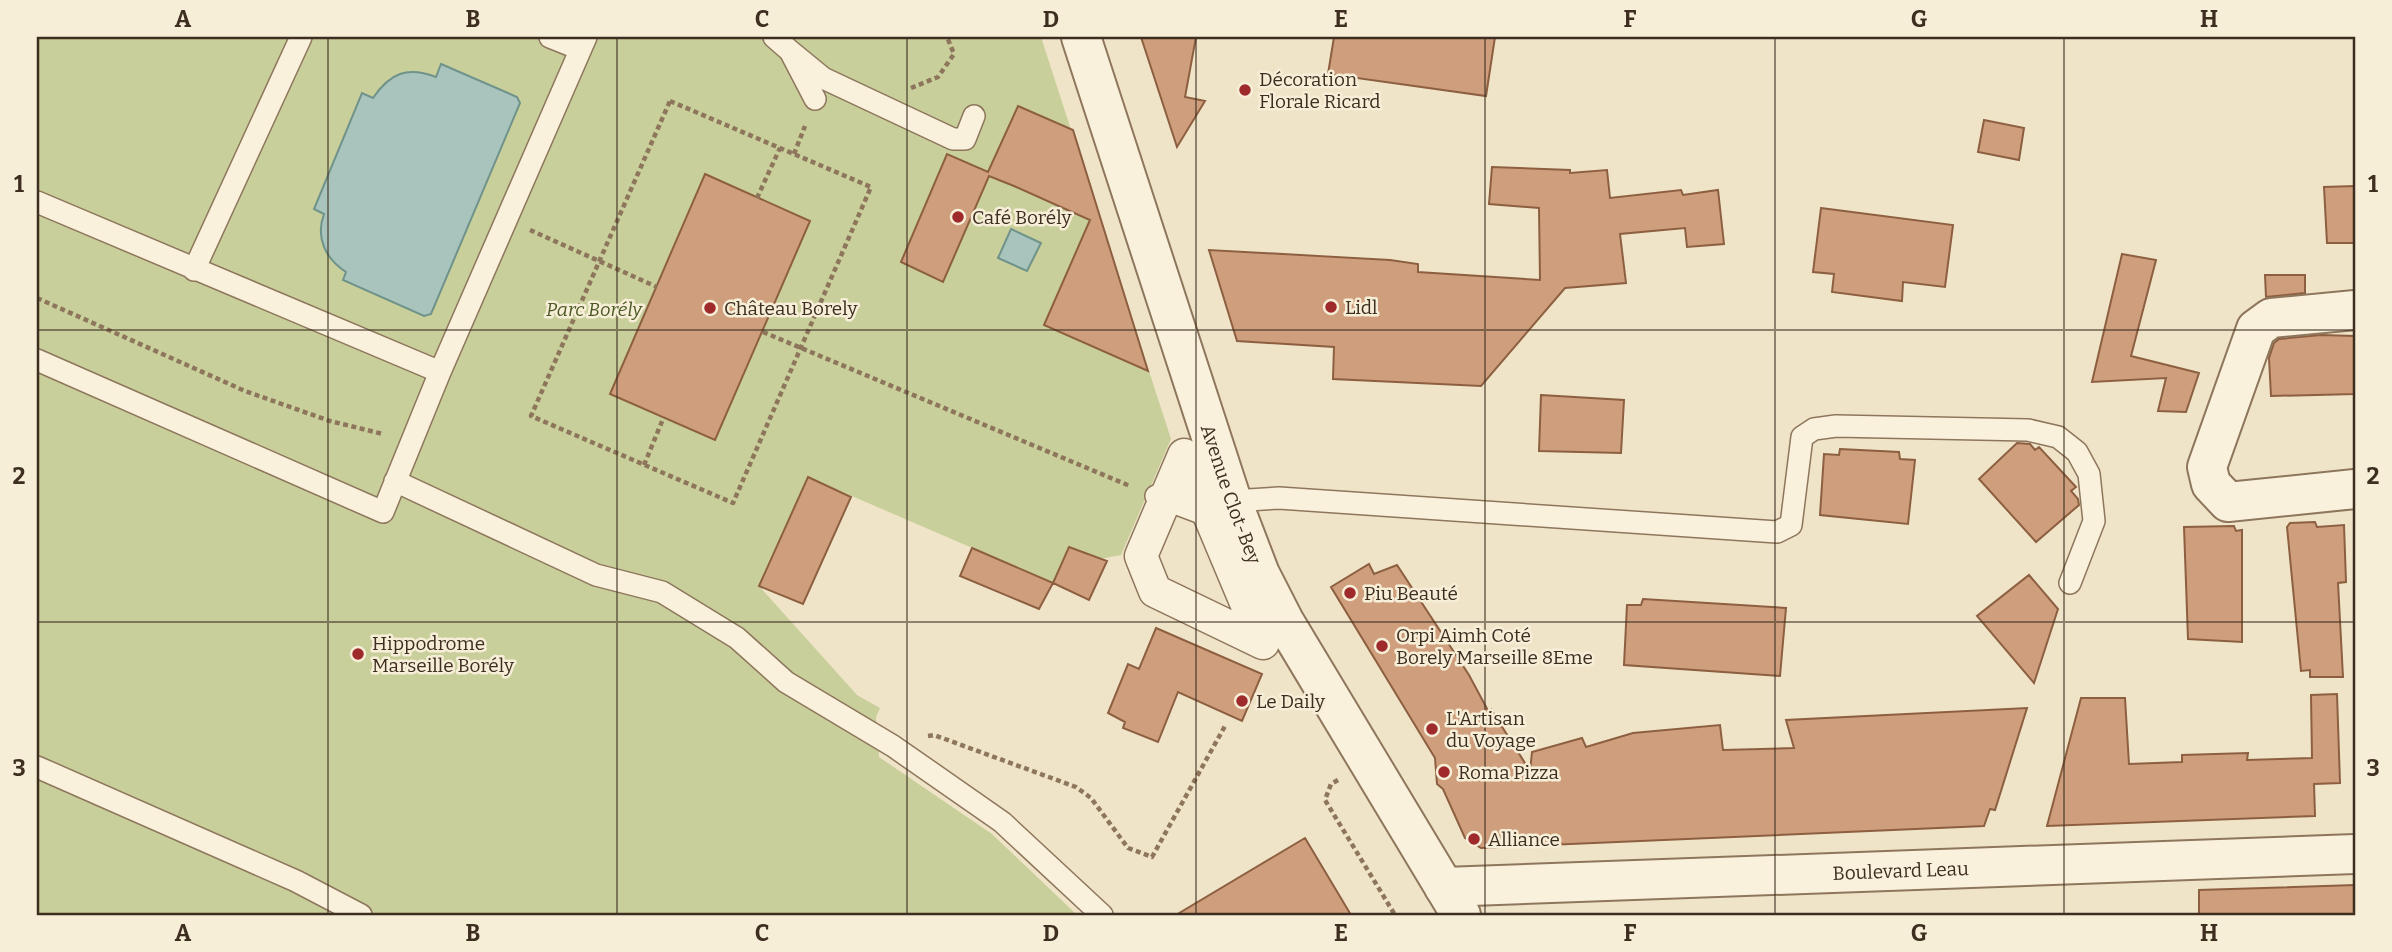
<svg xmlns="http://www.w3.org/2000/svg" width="2392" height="952" font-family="Bitter,serif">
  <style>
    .green { fill: #c9cf9b }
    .water { fill: #a9c4bc; stroke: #6f938a; stroke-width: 2 }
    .building { fill: #cf9f7d; stroke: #8d5f41; stroke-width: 2 }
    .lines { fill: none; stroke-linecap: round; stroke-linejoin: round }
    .service-casing { stroke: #8d765c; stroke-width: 24 }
    .pedestrian-casing { stroke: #8d765c; stroke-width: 35 }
    .minor-casing { stroke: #8d765c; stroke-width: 42 }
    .tertiary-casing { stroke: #8d765c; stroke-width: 42 }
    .path { stroke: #8d765c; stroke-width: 4.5; stroke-dasharray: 5 3.5; stroke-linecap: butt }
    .service { stroke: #faf1dc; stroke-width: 21 }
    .pedestrian { stroke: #faf1dc; stroke-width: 32 }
    .minor { stroke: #faf1dc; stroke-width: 38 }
    .tertiary { stroke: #faf1dc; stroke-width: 38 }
    .grid { fill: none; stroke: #3d2e20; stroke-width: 2; stroke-opacity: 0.55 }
    .poi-dot { fill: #9e2a2b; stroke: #f7eed8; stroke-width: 2.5 }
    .labels { text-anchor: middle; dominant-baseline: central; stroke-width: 5; stroke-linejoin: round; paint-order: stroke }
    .poi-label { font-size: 19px; fill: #3d2e20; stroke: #f7eed8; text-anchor: start }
    .park-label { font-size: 19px; font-style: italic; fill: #4d5a26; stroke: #f7eed8 }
    .street-label { font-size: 19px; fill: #3d2e20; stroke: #f7eed8 }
    .neatline { fill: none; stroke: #3d2e20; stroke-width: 2.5 }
    .grid-label { font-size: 23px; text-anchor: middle; font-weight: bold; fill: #3d2e20 }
  </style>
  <rect width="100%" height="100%" fill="#f0e4c8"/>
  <path class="green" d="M37,37H1041L1171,439L1121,555L1100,559L1069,547L1053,583L808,477L759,586L857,695L880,708L876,717L879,757L992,834L1077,915H37Z"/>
  <path class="water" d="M441,64L517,97L520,103L431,314L424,316L343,280L346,272C326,259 315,238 324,214L314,209L362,93L373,98C390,73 407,66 436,77Z
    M1011,229L1041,243L1027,271L998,258Z"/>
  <path class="building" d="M1141,37H1196L1185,97L1205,101L1177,147Z
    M1334,37H1495L1486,96L1328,74Z
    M1018,106L1073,130L1148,371L1044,325L1090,220L1014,186L989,176L943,282L901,262L947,154L988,172Z
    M1984,120L2024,128L2019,160L1978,152Z
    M1492,167L1570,170V173L1607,170L1610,198L1681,190L1683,195L1718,190L1724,244L1687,247L1685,228L1620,234L1626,283L1565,288L1481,386L1333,379L1334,347L1237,341L1209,250L1390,260L1418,264V272L1540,280L1539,208L1489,204Z
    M705,174L810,221L715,440L610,394Z
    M2355,186V243H2327L2324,187Z
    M1821,208L1953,225L1945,287L1903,282L1902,301L1832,292L1834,274L1813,272Z
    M2122,254L2156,260L2131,356L2199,373L2186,412L2158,411L2166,378L2092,382Z
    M2265,275H2305V293L2266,297Z
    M2321,335L2355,336V394L2271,396L2269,358L2274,343L2279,339Z
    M1541,395L1624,400L1621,453L1539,451Z
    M2017,443L2030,444L2035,450L2039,447L2076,487L2071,491L2078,499L2079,505L2036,542L1979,479Z
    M1840,449L1899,452L1900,459L1915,460L1908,524L1820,515L1824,454L1839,455Z
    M808,477L851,497L803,604L759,586Z
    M2315,522L2317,527L2344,525L2346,582L2338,583L2343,677H2310V670L2301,671L2287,527L2290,523Z
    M2234,526L2236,531L2242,530V642L2188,639L2184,527Z
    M1069,547L1107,561L1089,600L1053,583Z
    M972,548L1053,583L1039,609L960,576Z
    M1369,564L1374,574L1397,565L1469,675L1492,718V711L1530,771L1532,752L1582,738L1586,747L1633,733L1720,725L1723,750L1794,748L1786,720L2027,708L1995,810L1990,809L1984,826L1481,848L1465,838L1443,789L1437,784L1435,758L1331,587Z
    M2029,575L2058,609L2034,683L1977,616Z
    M1643,599L1786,608L1780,676L1624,665L1627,605H1641Z
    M1156,628L1262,674L1242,721L1178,692L1158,742L1123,728L1125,722L1108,713L1128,664L1139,669Z
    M2337,694L2340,783L2314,784L2315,816L2047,826L2081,698H2125L2129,764L2182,762V755L2248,753L2247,760L2312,758L2311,695Z
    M1305,838L1351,915H1176Z
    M2355,885V915H2199V890Z"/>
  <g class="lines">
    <g class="service-casing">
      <path id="service" d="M550,37L580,49
        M774,37L790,51L815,99
        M790,51L823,78L953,139H965L974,116
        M37,202L440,372L586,37
        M194,270L301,37
        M37,360L383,512L440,372
        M395,481L596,575L662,592L737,638L786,682L893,746L1002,822L1102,915
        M1156,496L1217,519
        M1232,501L1279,498L1777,532L1791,525L1802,437L1814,429L1836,426L2028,430L2058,437L2077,452L2089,474L2094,521L2070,583
        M37,767L296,881L361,915"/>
    </g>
    <g class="pedestrian-casing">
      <path id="pedestrian" d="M1184,455L1263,643L1155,591L1141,556Z"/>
    </g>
    <g class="minor-casing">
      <g id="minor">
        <path d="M2355,310L2271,318L2256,329L2207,467L2211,484L2228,502L2355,489"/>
        <path id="s1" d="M1444,887L2355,854"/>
      </g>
    </g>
    <g class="tertiary-casing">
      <g id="tertiary">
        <path id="s2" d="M1081,37L1232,501L1260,574L1284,621L1461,915"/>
      </g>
    </g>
    <path class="path" d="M911,88L938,77L954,54L947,37
      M670,101L871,187L733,503L531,416Z
      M794,154L805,126
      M757,198L780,148
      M530,230L657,287
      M37,298L245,391L330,421L383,434
      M763,332L1130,486
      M644,465L663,419
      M928,736L934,735L1076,787L1091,798L1128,848L1152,857L1225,726
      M1338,780L1331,784L1325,800L1395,915"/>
    <use href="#service" class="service"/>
    <use href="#pedestrian" class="pedestrian"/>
    <use href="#minor" class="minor"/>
    <use href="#tertiary" class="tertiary"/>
  </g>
  <path class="grid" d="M328,37V915M617,37V915M907,37V915M1196,37V915M1485,37V915M1775,37V915M2064,37V915M37,330H2355M37,622H2355"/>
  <g class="poi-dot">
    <circle cx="1245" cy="90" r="7"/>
    <circle cx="958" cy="217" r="7"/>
    <circle cx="1331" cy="307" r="7"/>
    <circle cx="710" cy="308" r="7"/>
    <circle cx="1350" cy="593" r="7"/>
    <circle cx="1382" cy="646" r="7"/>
    <circle cx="358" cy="654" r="7"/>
    <circle cx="1242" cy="701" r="7"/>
    <circle cx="1432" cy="729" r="7"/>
    <circle cx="1444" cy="772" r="7"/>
    <circle cx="1474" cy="839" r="7"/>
  </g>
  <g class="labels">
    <g class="poi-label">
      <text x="1259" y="79">Décoration<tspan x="1259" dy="22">Florale Ricard</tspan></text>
      <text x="972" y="217">Café Borély</text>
      <text x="1345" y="307">Lidl</text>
      <text x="724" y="308">Château Borely</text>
      <text x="1364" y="593">Piu Beauté</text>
      <text x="1396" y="635">Orpi Aimh Coté<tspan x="1396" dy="22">Borely Marseille 8Eme</tspan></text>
      <text x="372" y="643">Hippodrome<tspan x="372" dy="22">Marseille Borély</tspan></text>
      <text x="1256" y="701">Le Daily</text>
      <text x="1446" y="718">L'Artisan<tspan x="1446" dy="22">du Voyage</tspan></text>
      <text x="1458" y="772">Roma Pizza</text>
      <text x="1488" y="839">Alliance</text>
    </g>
    <g class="park-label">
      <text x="594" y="309">Parc Borély</text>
    </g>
    <g class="street-label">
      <text stroke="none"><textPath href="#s2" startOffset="481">Avenue Clot-Bey</textPath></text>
      <text stroke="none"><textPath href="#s1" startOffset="457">Boulevard Leau</textPath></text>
    </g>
  </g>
  <rect width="2392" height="952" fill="none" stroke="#f7eed8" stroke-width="77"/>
  <rect x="38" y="38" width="2316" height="876" class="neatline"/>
  <g class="grid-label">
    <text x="183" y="27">A</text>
    <text x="473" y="27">B</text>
    <text x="762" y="27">C</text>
    <text x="1051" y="27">D</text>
    <text x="1341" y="27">E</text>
    <text x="1630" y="27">F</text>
    <text x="1919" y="27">G</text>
    <text x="2209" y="27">H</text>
    <text x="19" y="192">1</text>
    <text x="2373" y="192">1</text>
    <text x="19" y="484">2</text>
    <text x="2373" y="484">2</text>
    <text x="19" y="776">3</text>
    <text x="2373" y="776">3</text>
    <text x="183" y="941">A</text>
    <text x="473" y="941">B</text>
    <text x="762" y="941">C</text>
    <text x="1051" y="941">D</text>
    <text x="1341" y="941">E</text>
    <text x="1630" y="941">F</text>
    <text x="1919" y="941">G</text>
    <text x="2209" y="941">H</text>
  </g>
</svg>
